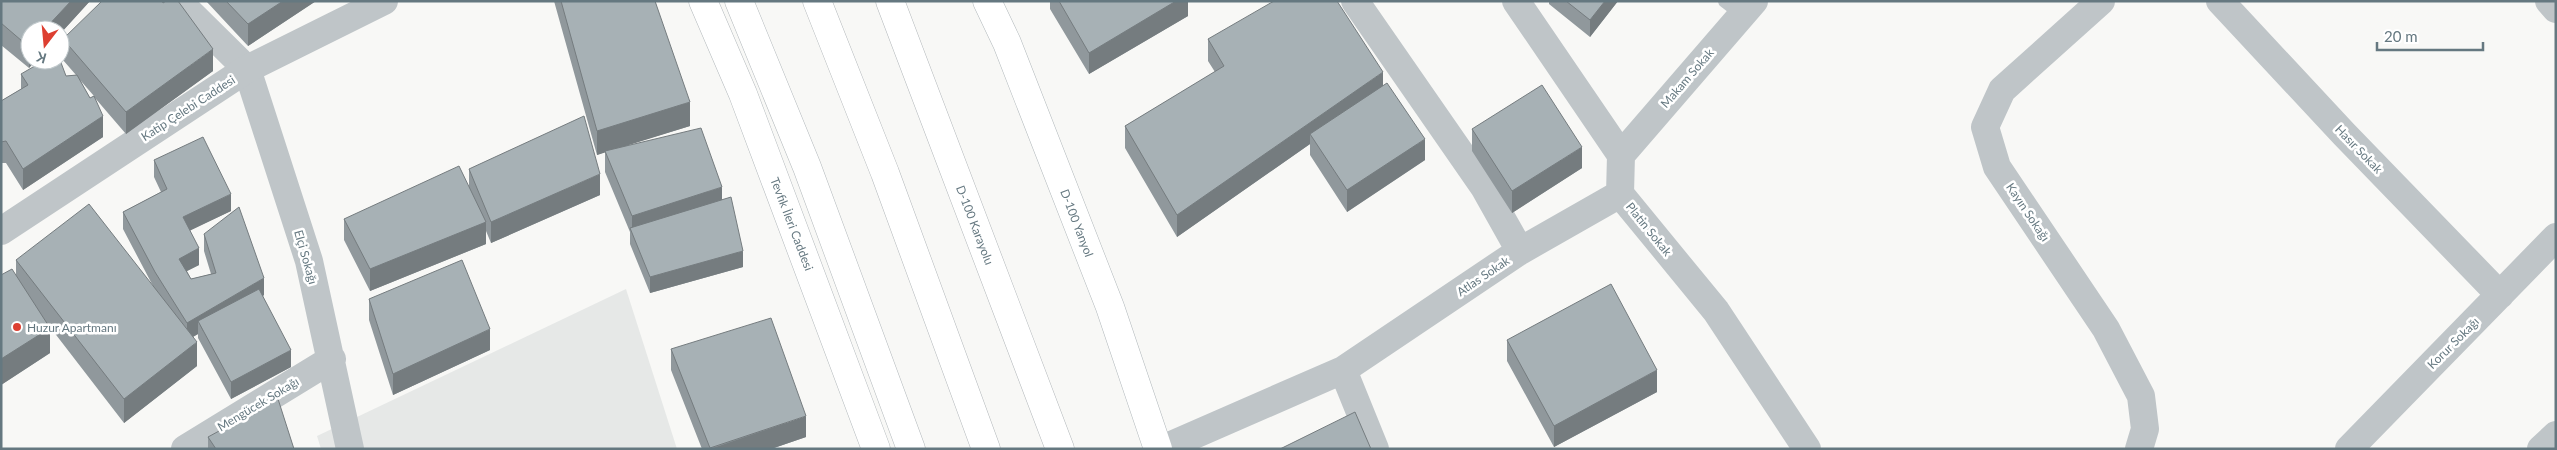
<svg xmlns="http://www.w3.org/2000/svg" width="2557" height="450" font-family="Lato,sans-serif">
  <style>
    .built { fill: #e6e8e7 }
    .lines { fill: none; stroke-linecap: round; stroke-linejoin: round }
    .secondary-casing { stroke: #b2b9bc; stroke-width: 29 }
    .primary-casing { stroke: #b3b9bc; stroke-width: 29 }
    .trunk-casing { stroke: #b3b8bb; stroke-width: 29 }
    .service { stroke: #bfc5c8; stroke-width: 14 }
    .minor { stroke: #bfc5c8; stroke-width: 28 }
    .tertiary { stroke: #bfc5c8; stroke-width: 28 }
    .secondary { stroke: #fff; stroke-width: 28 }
    .primary { stroke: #fff; stroke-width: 28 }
    .trunk { stroke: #fff; stroke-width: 28 }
    .wall { fill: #90989c; fill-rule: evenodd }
    .shaded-wall { fill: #757c7f }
    .building { fill: #a7b1b5; stroke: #757c7f }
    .poi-dot { fill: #dd3f31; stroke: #fff; stroke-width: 2 }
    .labels { text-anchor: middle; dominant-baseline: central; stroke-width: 5; stroke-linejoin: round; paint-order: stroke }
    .street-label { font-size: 12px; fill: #657880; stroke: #fff }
    .poi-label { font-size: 12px; fill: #657880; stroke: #fff; text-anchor: start }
  </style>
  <rect width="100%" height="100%" fill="#f8f8f6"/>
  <path class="built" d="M626,289L677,449H321L317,436Z"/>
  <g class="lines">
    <g class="secondary-casing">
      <path id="secondary" d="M987,1L1007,43L1110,307L1158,449"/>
    </g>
    <g class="primary-casing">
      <path id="primary" d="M703,1L743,94L876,449
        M739,1L807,167L911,449"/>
    </g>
    <g class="trunk-casing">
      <path id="trunk" d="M817,1L885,173L986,449
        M890,1L1060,449"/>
    </g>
    <path class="service" d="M1725,1L1742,14"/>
    <path class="minor" d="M178,1L247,69L309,261L350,449
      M1355,1L1484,187L1520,251L1343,370L1375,449
      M1516,1L1621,155L1620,194L1716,311L1807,449
      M2101,1L2002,90L1985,127L1997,167L2106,329L2141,396L2145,429L2139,449
      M2220,1L2344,134L2500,295
      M2549,1L2556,9
      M1621,155L1754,1
      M1520,251L1620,194
      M185,449L332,359
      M1162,449L1343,370
      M2349,449L2556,237
      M2541,449L2556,435"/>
    <path class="tertiary" d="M1,231L247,69L384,1"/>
    <use href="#secondary" class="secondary"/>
    <use href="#primary" class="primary"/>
    <use href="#trunk" class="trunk"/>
  </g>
  <path class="wall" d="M1,1H90L60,34V30L29,68L1,45Z
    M206,1H316L248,46Z
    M554,1H655L690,126L627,145L722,200L743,267L650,293L630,244V232L605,172V152L597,155Z
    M1050,1H1188V16L1089,74L1050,9Z
    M1549,1H1618L1590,37L1549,4Z
    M63,39L213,71L126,134L95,98L103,137L23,190L6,163H1V101L21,89V74L66,76L76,75L63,60ZM80,80L94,96L90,98Z
    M1208,39L1383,86L1425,160L1347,212L1310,155V144L1177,237L1125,148V126L1215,72L1208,61Z
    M1472,129L1582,168L1512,213L1472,151Z
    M154,160L231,211L190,230L199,265L187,271L191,279L211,274L204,251V234L264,295L263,296L291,367L231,399L198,338V334L193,337L197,366L124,423L50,327V353L1,385V275H16V260L153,286L123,229V212L161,192L154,177Z
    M469,169L600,195L491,243L486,231V244L370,291L344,240V219L469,187Z
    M369,299L490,350L393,395L369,320Z
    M1507,340L1657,392L1554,447L1507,361Z
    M671,349L806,437L771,449H702L671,370Z
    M208,437L294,449H208Z"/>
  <path class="shaded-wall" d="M71,1H90L60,34V30H44Z
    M283,1H316L248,46V24Z
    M1176,1H1188V16L1089,74V53Z
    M1605,1H1618L1590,37V20Z
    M30,46V60H36L29,68V47Z
    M213,49V71L126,134V112Z
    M1383,72V94L1310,134V144L1177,237V215Z
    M690,102V126L597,155V131Z
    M103,116V137L23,190V169Z
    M1425,139V160L1347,212V190Z
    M1582,147V168L1512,213V191Z
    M600,174V195L491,243V222Z
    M722,187V209L632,233V216Z
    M231,194V211L183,234V217Z
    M486,222V244L370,291V269Z
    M199,248V265L179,275V259Z
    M743,251V267L650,293V277Z
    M264,278V295L203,331L198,321V334L187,340V323Z
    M50,328V353L1,385V359Z
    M490,329V350L393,395V374Z
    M197,342V366L124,423V399Z
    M291,350V367L231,399V382Z
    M1657,370V392L1554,447V426Z
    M806,416V437L771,449H710Z"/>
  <path class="building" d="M1,1H71L44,30H30V46L29,47L1,23Z
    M102,1H162L163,3L166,1H178L213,49L126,112L63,39Z
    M226,1H283L248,24Z
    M561,1H655L690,102L597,131Z
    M1059,1H1176L1089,53Z
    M1274,1H1337L1383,72L1177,215L1125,126L1224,66L1208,39Z
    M1566,1H1605L1590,20Z
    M45,60H60L66,76L77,75L90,98L94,96L103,116L23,169L6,141L1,142V101L28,85L21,74Z
    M1387,83L1425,139L1347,190L1310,134Z
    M1542,85L1582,147L1512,191L1472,129Z
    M584,116L600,174L491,222L469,169Z
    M701,128L722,187L632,216L605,151Z
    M203,137L231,194L183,217L199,248L179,259L191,279L216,273L204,234L239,207L264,278L187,323L155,272L123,212L167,189L154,160Z
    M459,166L486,222L370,269L344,219Z
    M731,197L743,251L650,277L630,228Z
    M89,204L197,342L124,399L16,260Z
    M462,260L490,329L393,374L369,299Z
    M12,269L50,328L1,359V275Z
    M1611,284L1657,370L1554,426L1507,340Z
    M259,289L291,350L231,382L198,321Z
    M771,318L806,416L710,448L671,349Z
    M278,399L294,449H216L208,437Z
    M1355,412L1371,449H1280Z"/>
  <circle class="poi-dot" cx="17" cy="327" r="5"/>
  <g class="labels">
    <g class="street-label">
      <text transform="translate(1687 78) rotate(-49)">Makam Sokak</text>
      <text transform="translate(188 108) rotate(-33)">Katip Çelebi Caddesi</text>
      <text transform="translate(2359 149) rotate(46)">Hasır Sokak</text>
      <text transform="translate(2028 212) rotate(56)">Kayın Sokağı</text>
      <text transform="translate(1077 223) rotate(69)">D-100 Yanyol</text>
      <text transform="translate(792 224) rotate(69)">Tevfik İleri Caddesi</text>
      <text transform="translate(975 225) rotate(69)">D-100 Karayolu</text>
      <text transform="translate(1649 229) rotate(51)">Platin Sokak</text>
      <text transform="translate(306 257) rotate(74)">Elçi Sokağı</text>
      <text transform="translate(1483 276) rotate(-34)">Atlas Sokak</text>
      <text transform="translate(2453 343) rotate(-45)">Korur Sokağı</text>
      <text transform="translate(258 404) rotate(-31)">Mengücek Sokağı</text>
    </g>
    <g class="poi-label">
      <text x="27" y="327">Huzur Apartmanı</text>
    </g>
  </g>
  <rect width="2557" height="450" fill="none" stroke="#657880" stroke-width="5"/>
  <g transform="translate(45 45) rotate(196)"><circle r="24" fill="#ffffff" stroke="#c1c9cc"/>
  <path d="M0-4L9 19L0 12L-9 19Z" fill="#dd3f31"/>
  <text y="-8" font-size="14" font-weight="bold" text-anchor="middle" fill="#657880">K</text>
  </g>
  <path d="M2377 42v8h106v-8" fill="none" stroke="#657880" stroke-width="2.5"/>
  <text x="2384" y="42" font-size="15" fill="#657880" stroke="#ffffff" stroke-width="4" paint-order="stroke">20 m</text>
</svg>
